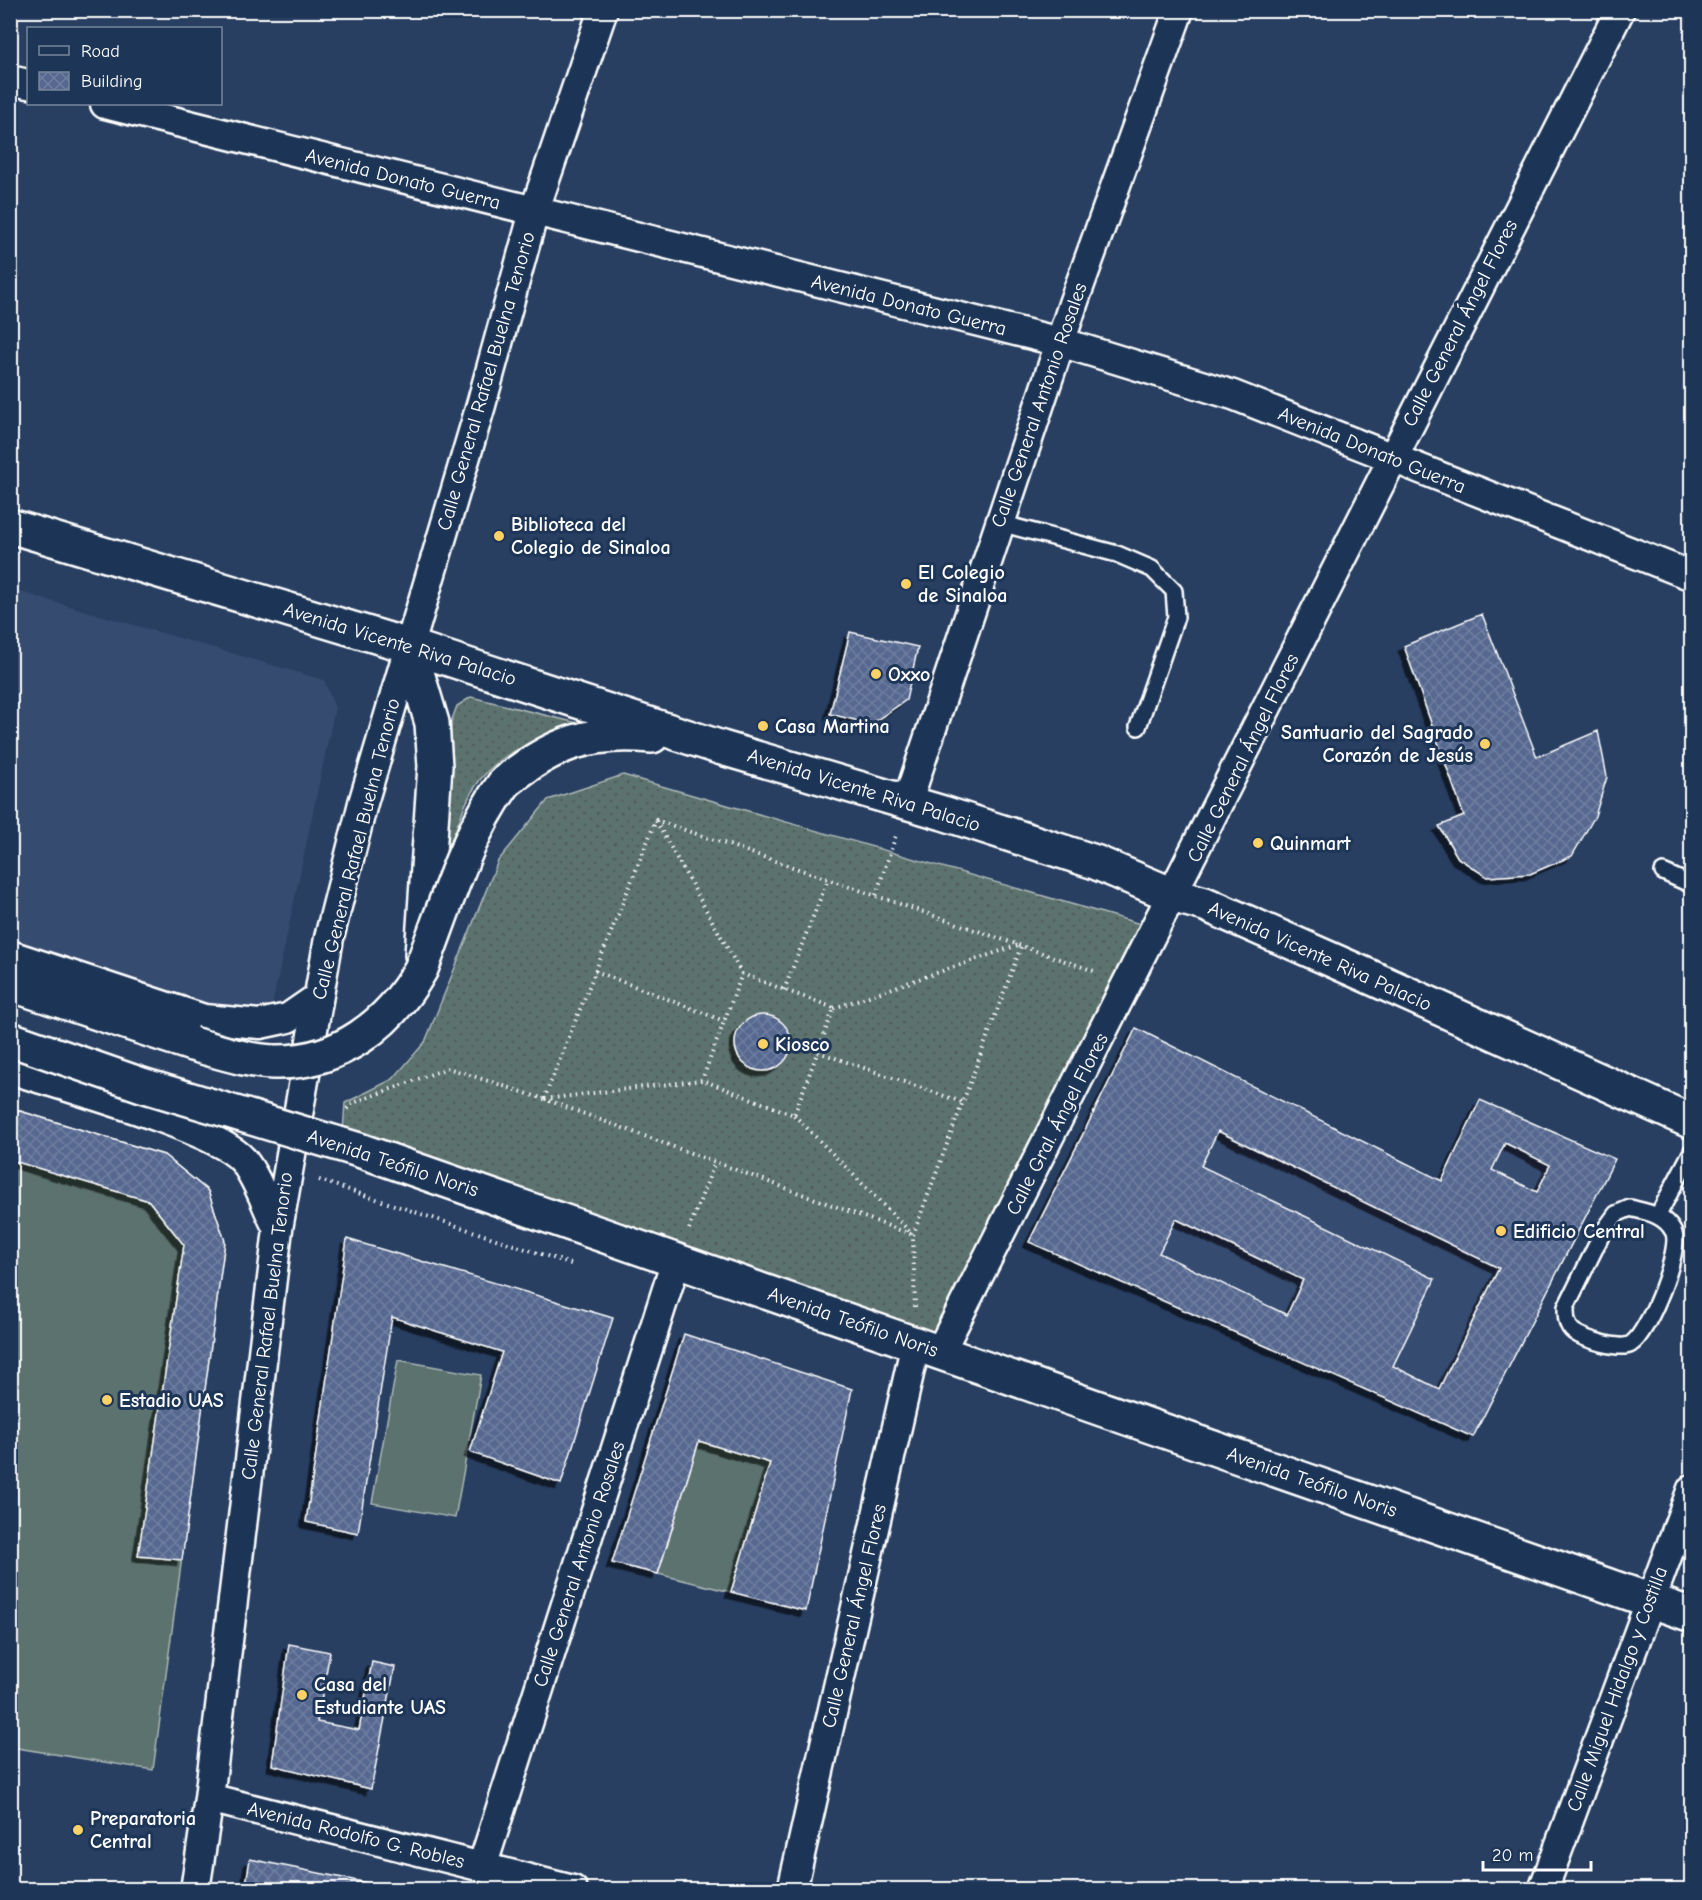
<svg xmlns="http://www.w3.org/2000/svg" width="1702" height="1900" font-family="'Comic Neue',sans-serif">
  <style>
    .built { fill: #364b70 }
    .grass { fill: url(#grass-dots); stroke: #adb8b6; stroke-width: 1.5 }
    .garden { fill: #5b726e; stroke: #adb8b6; stroke-width: 1.5 }
    .building { fill: url(#building-cross-hatch); stroke: #fff; stroke-width: 1.5; fill-rule: evenodd; filter: url(#shadow) }
    .lines { fill: none; stroke-linecap: round; stroke-linejoin: round }
    .lane-casing { stroke: #fff; stroke-width: 20 }
    .street-casing { stroke: #fff; stroke-width: 33 }
    .secondary-casing { stroke: #fff; stroke-width: 38 }
    .path { stroke: #fff; stroke-width: 4; stroke-dasharray: 1.5 4.5; stroke-linecap: butt }
    .lane { stroke: #1d3557; stroke-width: 15 }
    .street { stroke: #1d3557; stroke-width: 28 }
    .secondary { stroke: #1d3557; stroke-width: 33 }
    .secondary-bridge-casing { stroke: #fff; stroke-width: 38; stroke-linecap: butt }
    .secondary-bridge { stroke: #1d3557; stroke-width: 33 }
    .poi-dot { fill: #ffd166; stroke: #1d3557; stroke-width: 2 }
    .labels { text-anchor: middle; dominant-baseline: central; stroke-width: 6; stroke-linejoin: round; paint-order: stroke }
    .street-label { font-size: 20px; fill: #fff; stroke: #1d3557 }
    .poi-label { font-size: 20px; font-weight: bold; fill: #fff; stroke: #1d3557; text-anchor: start }
  </style>
  <defs>
    <pattern id="grass-dots" width="8" height="8" patternUnits="userSpaceOnUse" patternTransform="scale(1.5)"><rect width="8" height="8" fill="#5b726e"/><path d="M2 2h.1M6 6h.1" fill="none" stroke="#525b5a" stroke-width="1.8" stroke-linecap="round"/></pattern>
    <pattern id="building-cross-hatch" width="8" height="8" patternUnits="userSpaceOnUse" patternTransform="scale(1.5)"><rect width="8" height="8" fill="#566890"/><path d="M0 0l8 8M0 8l8-8" fill="none" stroke="#6f7fa1"/></pattern>
    <filter id="shadow"><feDropShadow dx="-5.5" dy="5.5" stdDeviation="0" flood-color="#0009"/></filter>
  </defs>
  <rect width="100%" height="100%" fill="#283f62"/>
  <filter id="ink" filterUnits="userSpaceOnUse"><feTurbulence type="fractalNoise" baseFrequency=".0167" numOctaves="2"/><feDisplacementMap in="SourceGraphic" scale="12" xChannelSelector="R" yChannelSelector="G"/><feConvolveMatrix kernelMatrix="1 2 1 2 8 2 1 2 1" color-interpolation-filters="sRGB"/></filter>
  <g filter="url(#ink)">
    <path class="built" d="M10,589L324,680L335,708L272,1006L263,1011L240,1014L11,939Z
      M1136,1028L1441,1181L1480,1100L1615,1159L1473,1437L1029,1242Z"/>
    <path class="grass" d="M471,697L581,724C541,738 496,751 473,790C460,811 453,841 445,864L451,722L457,706Z
      M623,775L1144,925L935,1336L343,1132L345,1103L393,1079L425,1042L498,861L548,800Z"/>
    <path class="garden" d="M11,1108L164,1155L208,1191L225,1241L153,1770L11,1747Z
      M398,1360L481,1375L455,1518L372,1503Z
      M699,1441L770,1463L731,1592L658,1574Z"/>
    <path class="building" d="M1482,614L1537,757L1598,731L1607,777L1595,816L1572,856L1530,874L1487,877L1458,858L1439,826L1464,816L1404,646Z
      M850,632L918,647L906,700L871,724L830,714Z
      M735 1043a28 28 0 1 1 56 0a28 28 0 1 1-56 0Z
      M1136,1028L1442,1181L1480,1100L1615,1159L1473,1437L1029,1242ZM1218,1131L1499,1268L1439,1389L1393,1366L1435,1279L1201,1166ZM1505,1143L1550,1165L1537,1192L1492,1170ZM1176,1219L1303,1280L1287,1315L1159,1253Z
      M10,1108L164,1155L208,1191L225,1241L182,1560L138,1556L184,1245L149,1201L10,1160Z
      M347,1239L613,1318L561,1484L470,1452L502,1352L392,1317L358,1533L306,1522Z
      M684,1334L852,1389L806,1611L731,1592L770,1463L699,1441L658,1574L612,1563Z
      M289,1644L330,1652L317,1722L359,1730L372,1662L395,1667L371,1789L272,1765Z
      M250,1859L402,1890H245Z"/>
    <g class="lines">
      <g class="lane-casing">
        <path id="lane" d="M1000,523L1117,554L1152,569L1174,591L1176,617L1138,727
          M1663,872L1692,885
          M1630,1208C1646,1212 1664,1214 1673,1231C1683,1248 1648,1334 1631,1344C1621,1351 1584,1339 1574,1332C1566,1326 1566,1316 1566,1307L1603,1232L1616,1214Z
          M1658,1215L1692,1151"/>
      </g>
      <g class="street-casing">
        <path id="street" d="M10,80L28,84
          M105,104L1060,342L1233,395L1692,576
          M907,803L1074,301L1179,10
          M10,955L204,1019L260,1024L288,1018L317,998
          M10,1069C58,1085 216,1128 243,1160C259,1180 266,1207 278,1229
          M940,1352C1170,907 1392,457 1620,10
          M209,1798L573,1890
          M482,1867L676,1261
          M195,1890L209,1798L278,1229L329,938L363,803L481,405L534,212L603,10
          M792,1890L916,1343
          M1543,1890L1692,1489"/>
      </g>
      <g class="secondary-casing">
        <path id="secondary" d="M10,526L409,646L722,748L943,813L1095,862L1175,896L1205,904L1357,971L1692,1122
          M409,646L432,723L435,766L422,955
          M505,782C553,743 591,730 652,736
          M10,984L192,1044
          M359,1150L1692,1615"/>
      </g>
      <path class="path" d="M656,821L742,974
        M876,895L896,835
        M595,971L724,1021
        M784,990L828,879
        M834,1008L1021,944
        M818,1052L962,1102
        M544,1099L656,820L1097,972
        M545,1099L702,1080L794,1115L834,1008L742,974L702,1080
        M347,1109L353,1103L448,1068L544,1099L913,1235
        M794,1115L910,1232
        M319,1180L571,1264
        M689,1229L715,1162
        M915,1307L913,1235L1022,944"/>
      <use href="#lane" class="lane"/>
      <use href="#street" class="street"/>
      <use href="#secondary" class="secondary"/>
      <g class="secondary-bridge-casing">
        <path id="secondary-bridge" d="M10,1039L142,1085L359,1150
          M192,1044C218,1051 246,1061 273,1062C339,1064 390,1024 421,969C446,905 465,837 505,782"/>
      </g>
      <use href="#secondary-bridge" class="secondary-bridge"/>
    </g>
  </g>
  <g class="poi-dot">
    <circle cx="499" cy="536" r="6"/>
    <circle cx="906" cy="584" r="6"/>
    <circle cx="876" cy="674" r="6"/>
    <circle cx="763" cy="726" r="6"/>
    <circle cx="1485" cy="744" r="6"/>
    <circle cx="1258" cy="843" r="6"/>
    <circle cx="763" cy="1044" r="6"/>
    <circle cx="1501" cy="1231" r="6"/>
    <circle cx="107" cy="1400" r="6"/>
    <circle cx="302" cy="1695" r="6"/>
    <circle cx="78" cy="1830" r="6"/>
  </g>
  <g class="labels">
    <g class="street-label">
      <text transform="translate(403 179) rotate(14)">Avenida Donato Guerra</text>
      <text transform="translate(909 305) rotate(14)">Avenida Donato Guerra</text>
      <text transform="translate(1460 323) rotate(-63)">Calle General Ángel Flores</text>
      <text transform="translate(486 381) rotate(-74)">Calle General Rafael Buelna Tenorio</text>
      <text transform="translate(1039 405) rotate(-71)">Calle General Antonio Rosales</text>
      <text transform="translate(1372 450) rotate(22)">Avenida Donato Guerra</text>
      <text transform="translate(400 644) rotate(17)">Avenida Vicente Riva Palacio</text>
      <text transform="translate(1243 758) rotate(-64)">Calle General Ángel Flores</text>
      <text transform="translate(864 790) rotate(17)">Avenida Vicente Riva Palacio</text>
      <text transform="translate(356 849) rotate(-76)">Calle General Rafael Buelna Tenorio</text>
      <text transform="translate(1320 956) rotate(24)">Avenida Vicente Riva Palacio</text>
      <text transform="translate(1057 1124) rotate(-63)">Calle Gral. Ángel Flores</text>
      <text transform="translate(393 1163) rotate(18)">Avenida Teófilo Noris</text>
      <text transform="translate(853 1322) rotate(19)">Avenida Teófilo Noris</text>
      <text transform="translate(267 1326) rotate(-83)">Calle General Rafael Buelna Tenorio</text>
      <text transform="translate(1312 1482) rotate(19)">Avenida Teófilo Noris</text>
      <text transform="translate(579 1564) rotate(-72)">Calle General Antonio Rosales</text>
      <text transform="translate(854 1616) rotate(-77)">Calle General Ángel Flores</text>
      <text transform="translate(1617 1689) rotate(-70)">Calle Miguel Hidalgo y Costilla</text>
      <text transform="translate(356 1835) rotate(14)">Avenida Rodolfo G. Robles</text>
    </g>
    <g class="poi-label">
      <text x="511" y="524">Biblioteca del<tspan x="511" dy="23">Colegio de Sinaloa</tspan></text>
      <text x="918" y="572">El Colegio<tspan x="918" dy="23">de Sinaloa</tspan></text>
      <text x="888" y="674">Oxxo</text>
      <text x="775" y="726">Casa Martina</text>
      <text x="1473" y="732" text-anchor="end">Santuario del Sagrado<tspan x="1473" dy="23">Corazón de Jesús</tspan></text>
      <text x="1270" y="843">Quinmart</text>
      <text x="775" y="1044">Kiosco</text>
      <text x="1513" y="1231">Edificio Central</text>
      <text x="119" y="1400">Estadio UAS</text>
      <text x="314" y="1684">Casa del<tspan x="314" dy="23">Estudiante UAS</tspan></text>
      <text x="90" y="1818">Preparatoria<tspan x="90" dy="23">Central</tspan></text>
    </g>
  </g>
  <rect width="1702" height="1900" fill="none" stroke="#1d3557" stroke-width="36"/>
  <rect x="18" y="18" width="1666" height="1864" fill="none" stroke="#fff" stroke-width="2" filter="url(#ink)"/>
  <rect x="27" y="27" width="195" height="78" fill="#1d3557" stroke="#77869a" stroke-width="1.5"/>
  <rect x="39" y="46" width="30" height="9" fill="#1d3557" stroke="#77869a" stroke-width="1.5"/>
  <text x="81" y="57" font-size="18" fill="#ffffff">Road</text>
  <rect x="39" y="72" width="30" height="18" fill="url(#building-cross-hatch)" stroke="#77869a" stroke-width="1.5"/>
  <text x="81" y="87" font-size="18" fill="#ffffff">Building</text>
  <path d="M1483 1861v9h108v-9" fill="none" stroke="#ffffff" stroke-width="3"/>
  <text x="1492" y="1861" font-size="18" fill="#ffffff" stroke="#1d3557" stroke-width="4.5" paint-order="stroke">20 m</text>
</svg>
